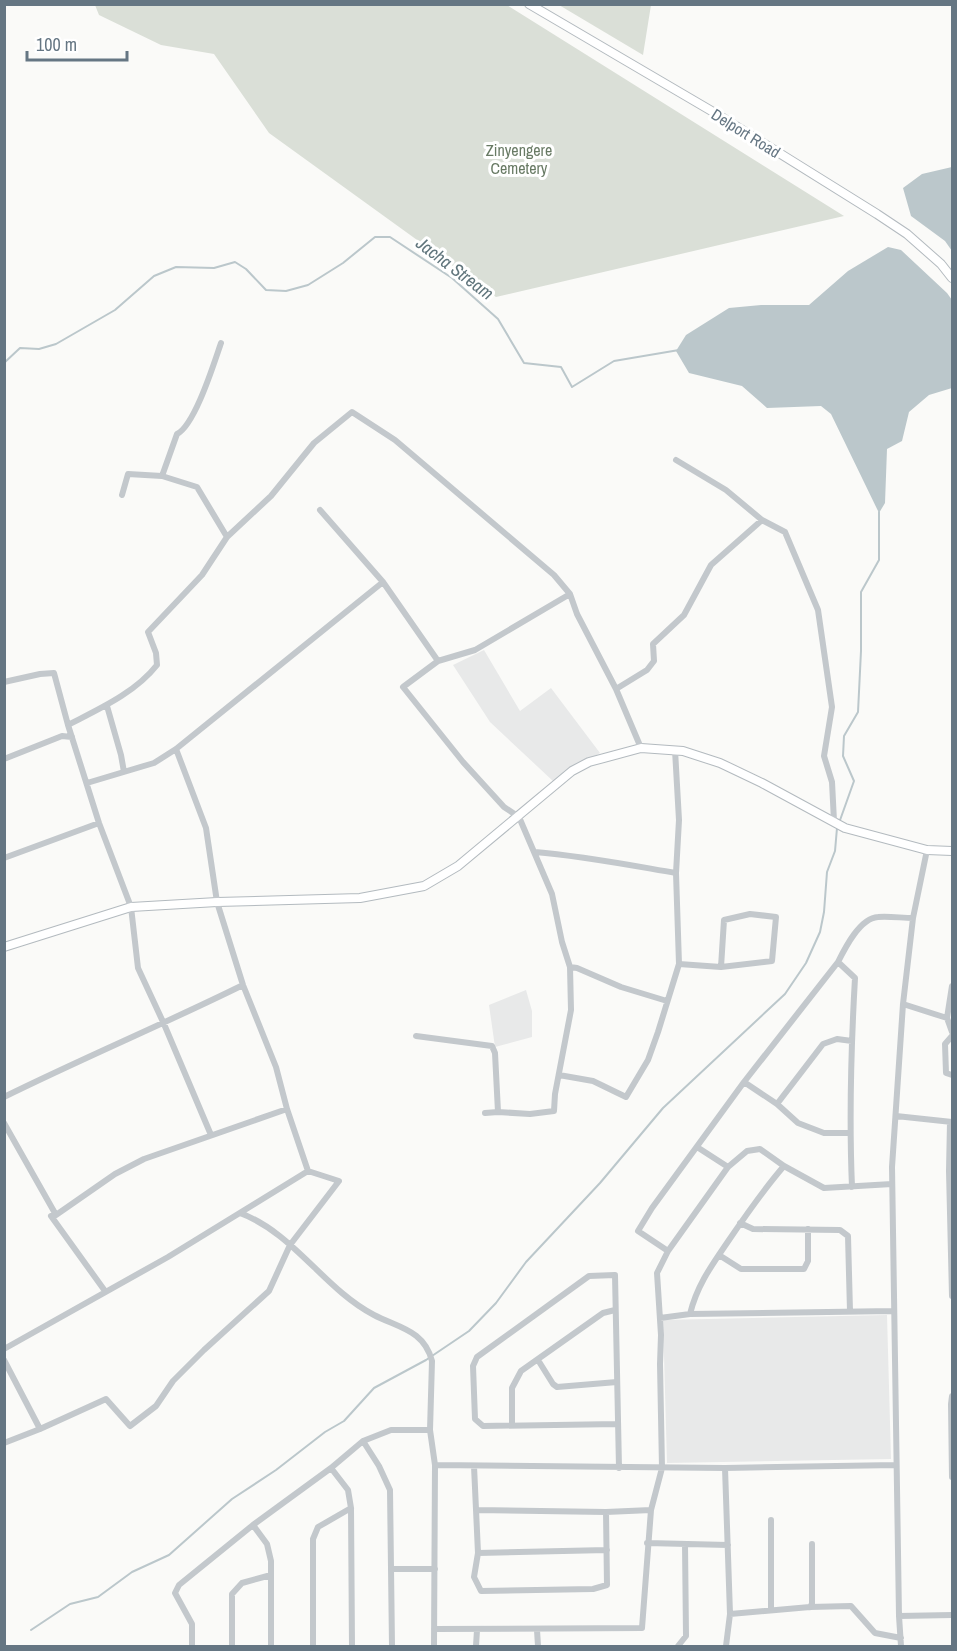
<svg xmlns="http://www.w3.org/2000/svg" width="957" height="1651" font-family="'Archivo Narrow',sans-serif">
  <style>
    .built { fill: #e8e9e9 }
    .green { fill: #dadfd7 }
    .water { fill: #bbc7cb }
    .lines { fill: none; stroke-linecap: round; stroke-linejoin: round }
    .stream { stroke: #bbc7cb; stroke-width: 2 }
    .secondary-casing { stroke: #b3babf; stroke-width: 10 }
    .street { stroke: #c3c8cc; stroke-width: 6 }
    .secondary { stroke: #fff; stroke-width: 8 }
    .labels { text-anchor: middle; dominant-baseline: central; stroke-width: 6; stroke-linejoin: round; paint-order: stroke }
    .street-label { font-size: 16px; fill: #657683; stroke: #fff }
    .park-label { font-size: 16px; fill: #687a64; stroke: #fff }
    .water-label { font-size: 18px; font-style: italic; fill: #60757c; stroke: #fff }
  </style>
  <rect width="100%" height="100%" fill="#fafaf8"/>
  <path class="built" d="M484,650L520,711L551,688L600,753L554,782L490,722L453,665Z
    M526,990L532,1011V1037L495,1047L489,1005Z
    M887,1315L891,1459L667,1463L663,1320Z"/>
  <path class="green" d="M95,5H507L844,216L496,297L269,133L214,54L161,45L99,15Z
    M559,5H651L643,55Z"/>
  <path class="water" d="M952,167V251L945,241L911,216L903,188L922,174Z
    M888,247L901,250L947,293L952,300V388L929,395L909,412L902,441L887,449L885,503L879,513L831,414L821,406L767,408L742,386L689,373L676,351L686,335L729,308L761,305H809L848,271Z"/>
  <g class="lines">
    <path class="stream" d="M4,363L20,348L39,349L56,344L115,310L154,276L176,267L214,268L235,262L246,269L266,290L286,291L308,285L343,263L375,237H390L452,278L498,319L524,363L561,367L572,387L614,361L679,350
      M839,823L854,781L843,756L844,736L858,712L861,651V592L879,560V512
      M31,1630L70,1604L98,1597L132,1572L169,1555L232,1499L276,1470L325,1432L344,1421L374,1388L426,1360L469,1331L496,1303L526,1262L600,1183L663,1108L785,994L806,963L820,932L824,912L827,872L835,851L837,828"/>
    <g class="secondary-casing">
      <path id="secondary" d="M529,4L715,113L877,214L907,234L941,264L952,278
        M4,947L131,907L217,902L360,898L424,886L458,866L572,771L589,762L641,748L683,751L720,763L762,783L845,828L927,850L952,851"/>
    </g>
    <path class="street" d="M676,460L726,490L762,520
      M162,476L177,434C195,425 214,363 221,343
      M122,495L128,474L162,476L197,487L227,537
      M320,510L383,582L438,661
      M4,682L40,674L54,673L68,725L99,823L131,907L138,968L164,1024L211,1135
      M616,689L647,670L654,661L653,644L684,615L711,565L762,520L785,532L818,610L832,707L824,756L832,782L834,821
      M107,706L121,755L124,772
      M68,725C99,709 135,693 157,665L156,653L148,632L202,575L227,537L271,496L314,443L352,412L395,440L554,575L570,594L577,614L616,689L641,748
      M176,749L206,828L217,902L243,985L276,1067L287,1109L308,1171
      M675,750L679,820L676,873
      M4,759L62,736L72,737
      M87,783L154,763L176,749L383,582
      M535,852C583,856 629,865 676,873L679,964L658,1032L648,1060L626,1097L593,1081L559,1075
      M4,858L99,823
      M838,962L855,978C851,1048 849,1117 852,1187
      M679,964L721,967L772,961L776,917L750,914L724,920L721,967
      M570,967L577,968L621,987L667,1001
      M952,986L947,1018L952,1032
      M903,1004L947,1018
      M416,1036L492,1046L495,1053L498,1112L530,1114L554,1111L555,1094L571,1010L570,967L562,942L552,894L519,817L504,807L463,762L403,687L438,661L475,650L570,594
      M952,1036L945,1044L946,1073L952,1075
      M744,1082L777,1104L798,1123L824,1133H850
      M4,1097C83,1058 164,1024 243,985
      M777,1104L823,1044L837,1039L852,1041
      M485,1113L498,1112
      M896,1116L952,1122
      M950,1122L949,1171L952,1296
      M4,1123L56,1215
      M697,1147L728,1167
      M240,1213C294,1233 324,1289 374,1315C399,1328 424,1330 432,1361L430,1430L435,1465L434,1646
      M740,1223L753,1229L840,1230L848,1236L850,1311
      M668,1251L638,1231L652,1208L744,1082L838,962C845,948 860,918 878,917C889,916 902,918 913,918
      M719,1255L741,1269H804L808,1261V1229
      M105,1291L51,1216L56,1215L115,1174L144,1159L287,1109
      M690,1314C697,1285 712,1265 729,1240C746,1215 764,1189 784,1166
      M660,1318L690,1314L893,1311
      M4,1349L168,1257L308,1171L339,1181L290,1245L269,1291L204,1350L173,1381L156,1406L130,1426L106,1399L40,1429L4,1443
      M4,1360L40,1429
      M538,1360L553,1384L557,1387L617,1382
      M952,1396L951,1404L952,1477
      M512,1424V1388L521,1371L603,1313L615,1310
      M618,1424L483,1426L475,1419L473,1366L477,1357L589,1276L615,1275L619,1468
      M363,1441L379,1466L390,1490L392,1646
      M435,1465L725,1468L896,1465
      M474,1466L478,1553L474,1577L481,1591L593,1589L607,1585L606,1512
      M331,1468L348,1490L351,1508L352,1646
      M725,1468L730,1614L726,1646
      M476,1510L606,1512L651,1510
      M253,1525L267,1544L271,1561V1646
      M647,1543L728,1545
      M478,1553L607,1550
      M391,1569H435
      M810,1607L812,1604V1544
      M771,1610V1520
      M730,1614L810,1607L851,1606L875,1633L901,1638
      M899,1616L952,1615
      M434,1629L642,1628L651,1510L662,1468L660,1364L661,1335L657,1273L668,1251L728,1167L747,1151L760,1149L784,1166L824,1188L892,1184
      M537,1630L538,1646
      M192,1646V1624L175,1593L179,1585L253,1525L331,1468L363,1441L391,1430H430
      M232,1646V1594L242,1583L271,1575
      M313,1646V1539L318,1527L351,1508
      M476,1646L477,1630
      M678,1646L686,1636L685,1544
      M901,1646L899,1616L892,1167L903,1004L913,918L927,850"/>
    <use href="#secondary" class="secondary"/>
  </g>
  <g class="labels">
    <g class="street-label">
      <text transform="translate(746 133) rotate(32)">Delport Road</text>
    </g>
    <g class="park-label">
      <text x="519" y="150">Zinyengere<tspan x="519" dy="18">Cemetery</tspan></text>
    </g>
    <g class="water-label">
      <text transform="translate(455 268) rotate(37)">Jacha Stream</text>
    </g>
  </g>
  <rect width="957" height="1651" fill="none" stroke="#657683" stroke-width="12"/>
  <path d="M27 51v9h100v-9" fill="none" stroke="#657683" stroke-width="3"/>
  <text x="36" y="51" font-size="18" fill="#657683" stroke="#ffffff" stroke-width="4.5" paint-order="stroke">100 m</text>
</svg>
